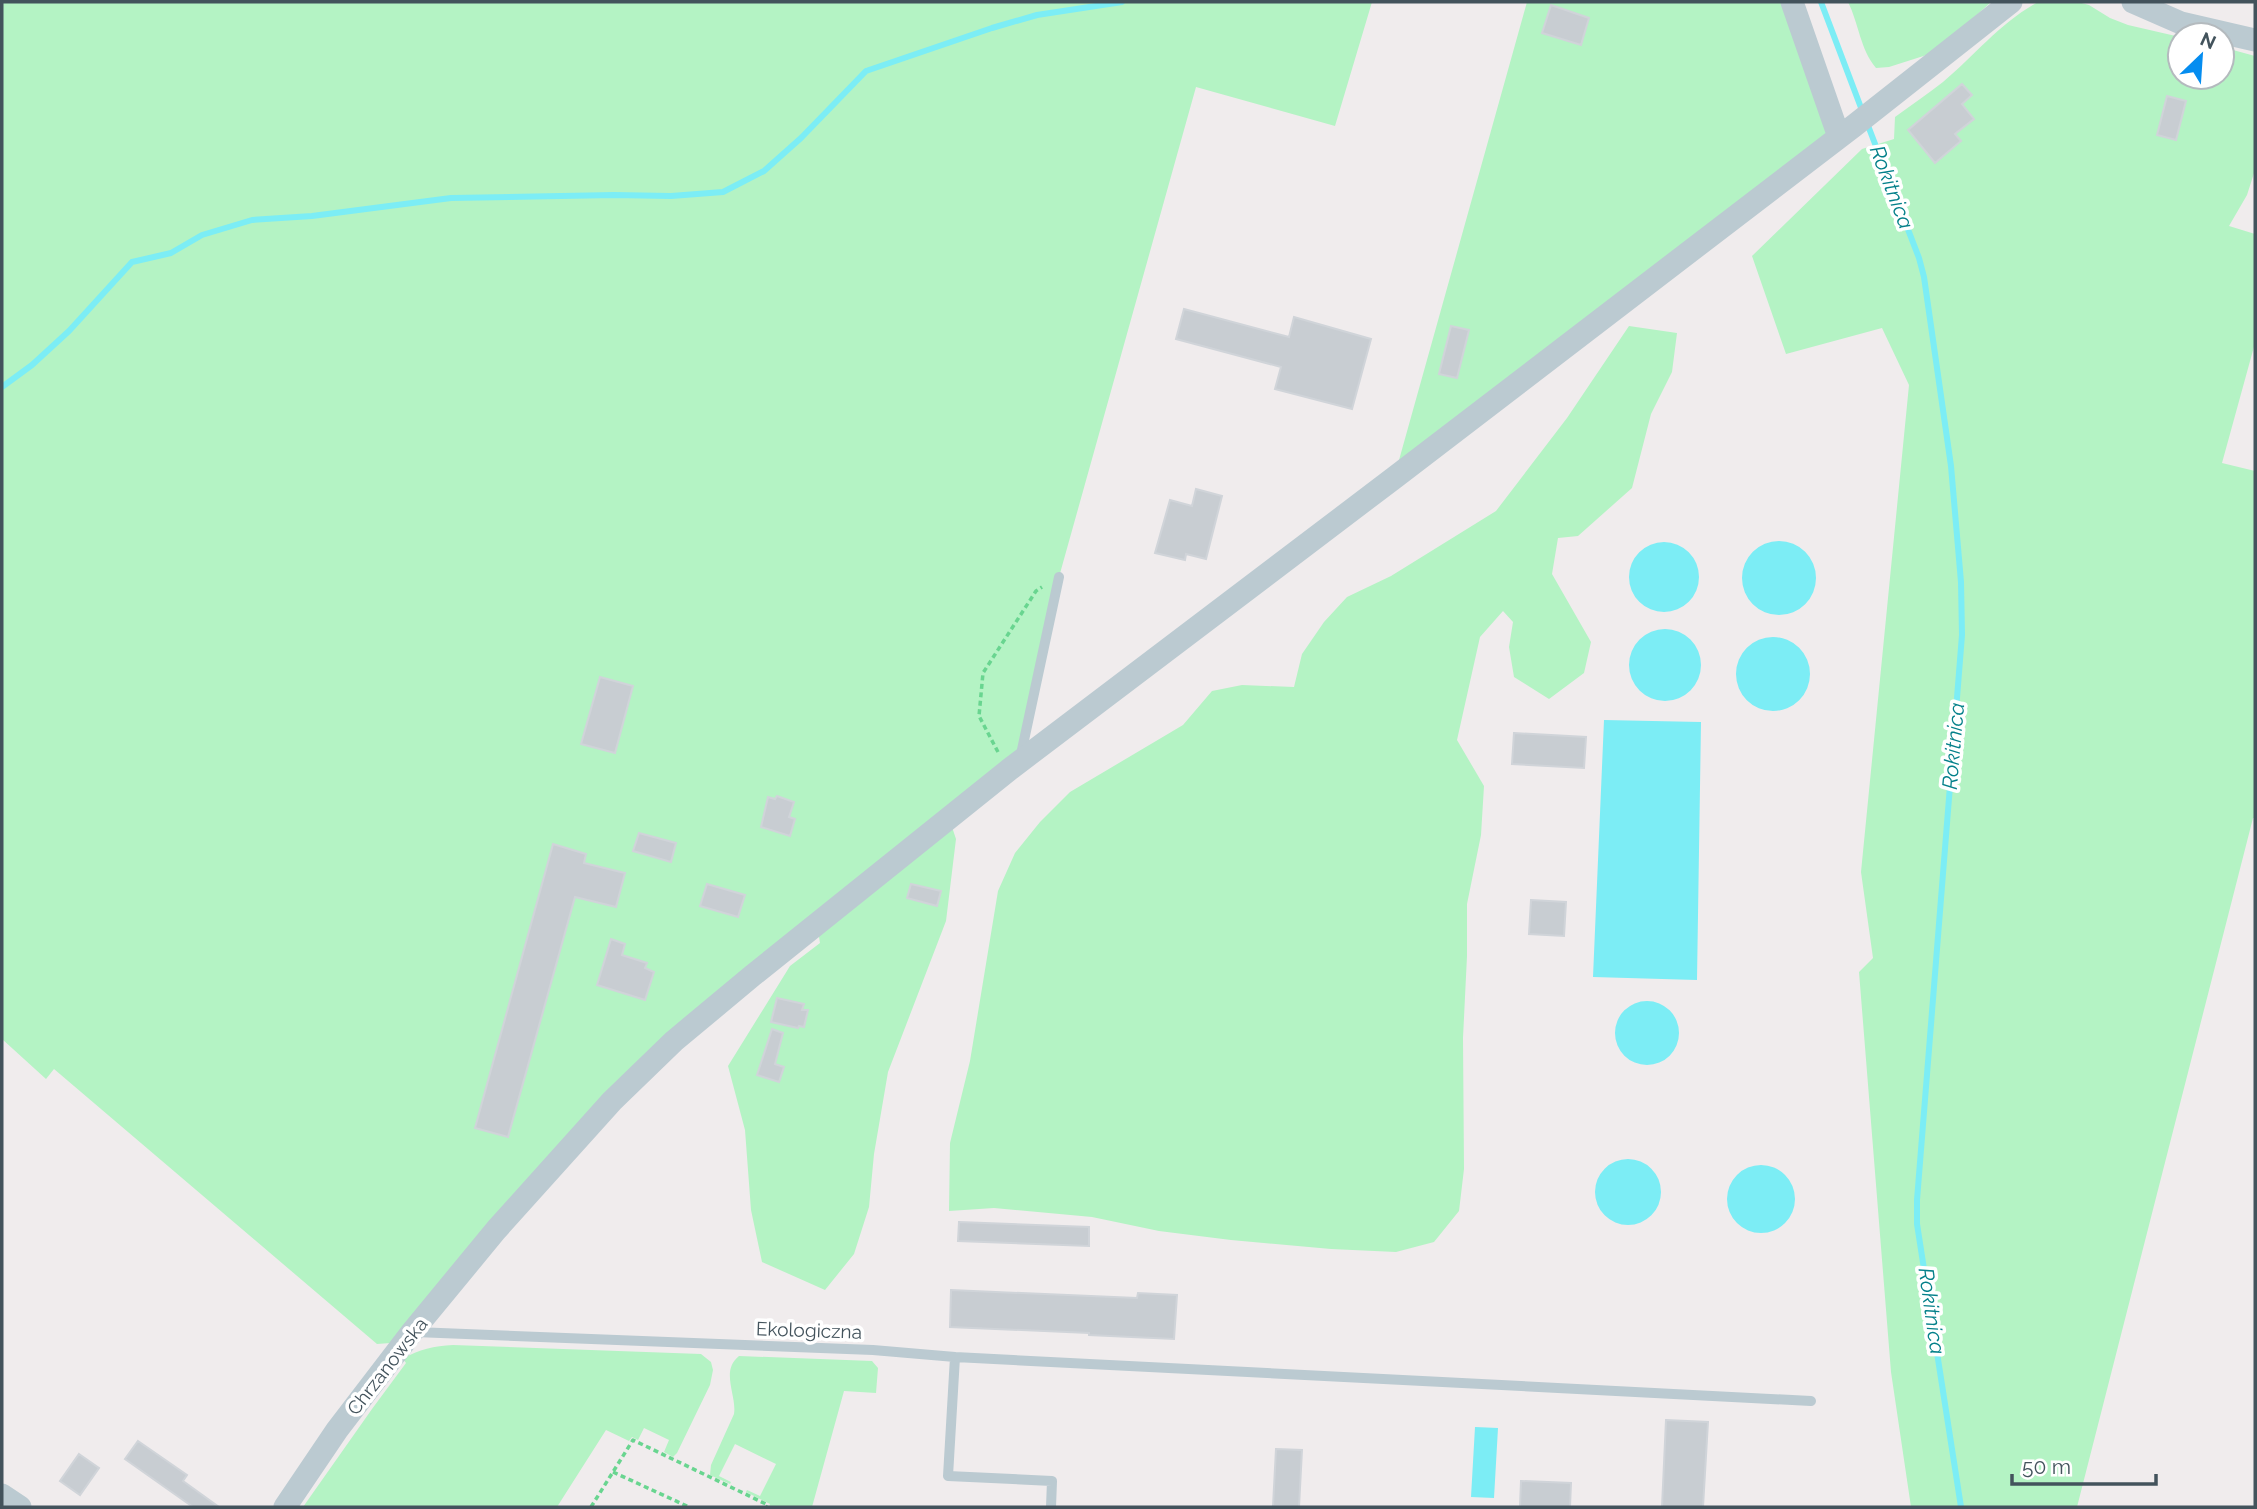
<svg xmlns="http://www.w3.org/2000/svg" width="2257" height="1509" font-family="Raleway,sans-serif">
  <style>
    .green { fill: #b4f3c4 }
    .water { fill: #7cedf5 }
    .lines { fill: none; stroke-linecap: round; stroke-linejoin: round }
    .stream { stroke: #7cedf5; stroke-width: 6 }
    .building { fill: #c8cdd2; stroke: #d0d4d9; stroke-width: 2 }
    .path { stroke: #69d590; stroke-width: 3.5; stroke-dasharray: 5 3.5; stroke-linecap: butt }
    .service { stroke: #bbcad1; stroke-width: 10 }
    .minor { stroke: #bbcad1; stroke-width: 23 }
    .labels { text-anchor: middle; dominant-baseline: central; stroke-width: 7; stroke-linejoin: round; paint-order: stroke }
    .street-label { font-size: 19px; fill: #43535c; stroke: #fff }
    .water-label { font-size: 21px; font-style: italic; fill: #04808a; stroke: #fff }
  </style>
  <rect width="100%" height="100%" fill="#f0eced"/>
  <path class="green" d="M2,2H1372L1335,126L1196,87L1059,577L1019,762L949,818L956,839L946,921L888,1072L874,1154L869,1207L854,1254L825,1290L762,1262L751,1210L745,1130L728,1066L790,966L820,943L817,924L674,1041L404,1342L377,1344L54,1069L46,1079L2,1039Z
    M1527,2H1792L1839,137L1394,478Z
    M1848,2H1991L1936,52L1889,67L1876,68C1860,49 1859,24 1848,2Z
    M2038,2H2078L2089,5L2110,18L2128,25L2180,37V77H2222V47L2255,56V170L2247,195L2229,226L2255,234V343L2222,463L2255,471V818H2253L2077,1507H1911L1891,1372L1859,972L1873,958L1861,872L1909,385L1882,328L1786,354L1752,256L1862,149L1894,139L1895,117C1911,105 1928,94 1943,82C1975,55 2001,22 2038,2Z
    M1629,326L1677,333L1672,372L1651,414L1632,488L1578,536L1558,538L1552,574L1591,642L1584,673L1549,699L1514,677L1509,647L1513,622L1503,611L1480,637L1457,740L1484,786L1481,835L1467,904V956L1463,1038L1464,1169L1459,1211L1434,1242L1396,1252L1331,1249L1231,1240L1159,1231L1092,1217L994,1208L949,1211L950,1143L970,1061L998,891L1015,853L1040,822L1070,792L1183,725L1212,691L1242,685L1294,687L1302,654L1324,622L1347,597L1391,576L1496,511L1567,418Z
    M453,1345L701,1354L711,1362L713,1370L710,1385L677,1453L673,1457L664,1452L669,1440L644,1428L638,1440L632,1437L629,1441L606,1430L557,1507H303L372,1409L406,1363L403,1359C419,1349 434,1346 453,1345Z
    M739,1356L872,1361L878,1368L876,1393L844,1391L812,1507H769L770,1504L746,1492L747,1490L760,1496L776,1464L735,1444L719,1476L731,1482L730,1484L710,1475L711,1465L734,1414C737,1395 720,1371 739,1356Z"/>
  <path class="water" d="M1742 578a37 37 0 1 1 74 0a37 37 0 1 1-74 0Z
    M1629 577a35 35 0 1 1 70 0a35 35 0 1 1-70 0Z
    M1629 665a36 36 0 1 1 72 0a36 36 0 1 1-72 0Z
    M1736 674a37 37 0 1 1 74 0a37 37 0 1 1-74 0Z
    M1604,720L1701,722L1697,980L1593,977Z
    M1615 1033a32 32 0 1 1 64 0a32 32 0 1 1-64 0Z
    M1595 1192a33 33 0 1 1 66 0a33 33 0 1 1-66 0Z
    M1727 1199a34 34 0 1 1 68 0a34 34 0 1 1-68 0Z
    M1475,1427L1498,1428L1494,1498L1471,1497Z"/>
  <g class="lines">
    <path class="stream" d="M1821,2L1863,113
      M1867,123L1919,258L1924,277L1951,466L1961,582L1962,635L1917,1200V1224L1961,1507
      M2,387L32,365L69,331L132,262L171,253L202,235L252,220L312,216L451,198L614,195L671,196L723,192L764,171L801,138L866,71L992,28L1037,15L1122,2"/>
  </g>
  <path class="building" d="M1551,5L1589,18L1581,45L1542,33Z
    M1962,84L1972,95L1962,104L1974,119L1955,134L1961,141L1935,163L1908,130Z
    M2167,96L2186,101L2176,140L2157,135Z
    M1184,309L1289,337L1294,317L1371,339L1352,409L1275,389L1281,367L1176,339Z
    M1451,326L1469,330L1457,378L1439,374Z
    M1196,489L1222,496L1206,559L1186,554L1185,560L1155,553L1170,500L1192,506Z
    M600,677L633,686L615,753L581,744Z
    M1514,733L1586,737L1584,768L1512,764Z
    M777,796L794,802L789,817L795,819L790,836L761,827L768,797L775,799Z
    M639,833L676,843L671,862L633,851Z
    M553,844L586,854L584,863L625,873L616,907L575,897L508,1137L475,1128Z
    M707,884L745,895L738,917L700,906Z
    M911,884L941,891L937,906L907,898Z
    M1531,900L1566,902L1564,936L1529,934Z
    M611,939L625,944L622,955L647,963L645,968L654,972L645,1000L597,985Z
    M777,998L804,1004L802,1010H808L804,1027L799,1026L798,1028L771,1022Z
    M772,1029L783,1033L775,1064L784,1067L779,1082L757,1075Z
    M959,1222L1089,1227V1246L958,1241Z
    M951,1290L1137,1298L1138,1293L1177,1295L1174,1339L1089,1335V1333L950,1327Z
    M1666,1420L1708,1422L1703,1507H1662Z
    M138,1441L187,1475L183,1481L219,1507H193L125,1459Z
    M1276,1449L1302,1450L1299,1507L1273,1506Z
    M79,1454L99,1468L80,1495L60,1481Z
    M1521,1481L1571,1483L1570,1507H1520Z"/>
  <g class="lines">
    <path class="path" d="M998,752L979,716L983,673L1036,591L1042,587
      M613,1472L689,1507
      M591,1507L633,1440L768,1505L767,1507"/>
    <path class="service" d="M1020,759L1059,577
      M415,1332L873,1350L955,1357L948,1476L1052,1481L1051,1507
      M955,1357L1811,1401"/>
    <path class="minor" d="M1792,2L1839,137
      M2133,2L2181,23L2255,40
      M2,1495L20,1507
      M285,1507L337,1430L412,1332L496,1230L612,1101L674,1041L752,976L1010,769L1394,478L1855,125L2011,2"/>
  </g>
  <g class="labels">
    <g class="street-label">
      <text transform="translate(809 1330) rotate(2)">Ekologiczna</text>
      <text transform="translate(387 1366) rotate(-52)">Chrzanowska</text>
    </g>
    <g class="water-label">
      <text transform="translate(1892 187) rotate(69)">Rokitnica</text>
      <text transform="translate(1953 746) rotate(-85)">Rokitnica</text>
      <text transform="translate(1932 1311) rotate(82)">Rokitnica</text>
    </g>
  </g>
  <rect width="2257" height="1509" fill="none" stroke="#43535c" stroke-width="7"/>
  <g transform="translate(2201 56) rotate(25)"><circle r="33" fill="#ffffff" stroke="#b4babe" stroke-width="2"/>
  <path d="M0-5L12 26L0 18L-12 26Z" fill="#058df0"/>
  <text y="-10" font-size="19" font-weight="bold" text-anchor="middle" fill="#43535c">N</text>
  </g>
  <path d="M2012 1474v10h144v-10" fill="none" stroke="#43535c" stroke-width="3.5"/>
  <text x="2022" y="1474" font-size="21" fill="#43535c" stroke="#ffffff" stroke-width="5" paint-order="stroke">50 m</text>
</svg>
